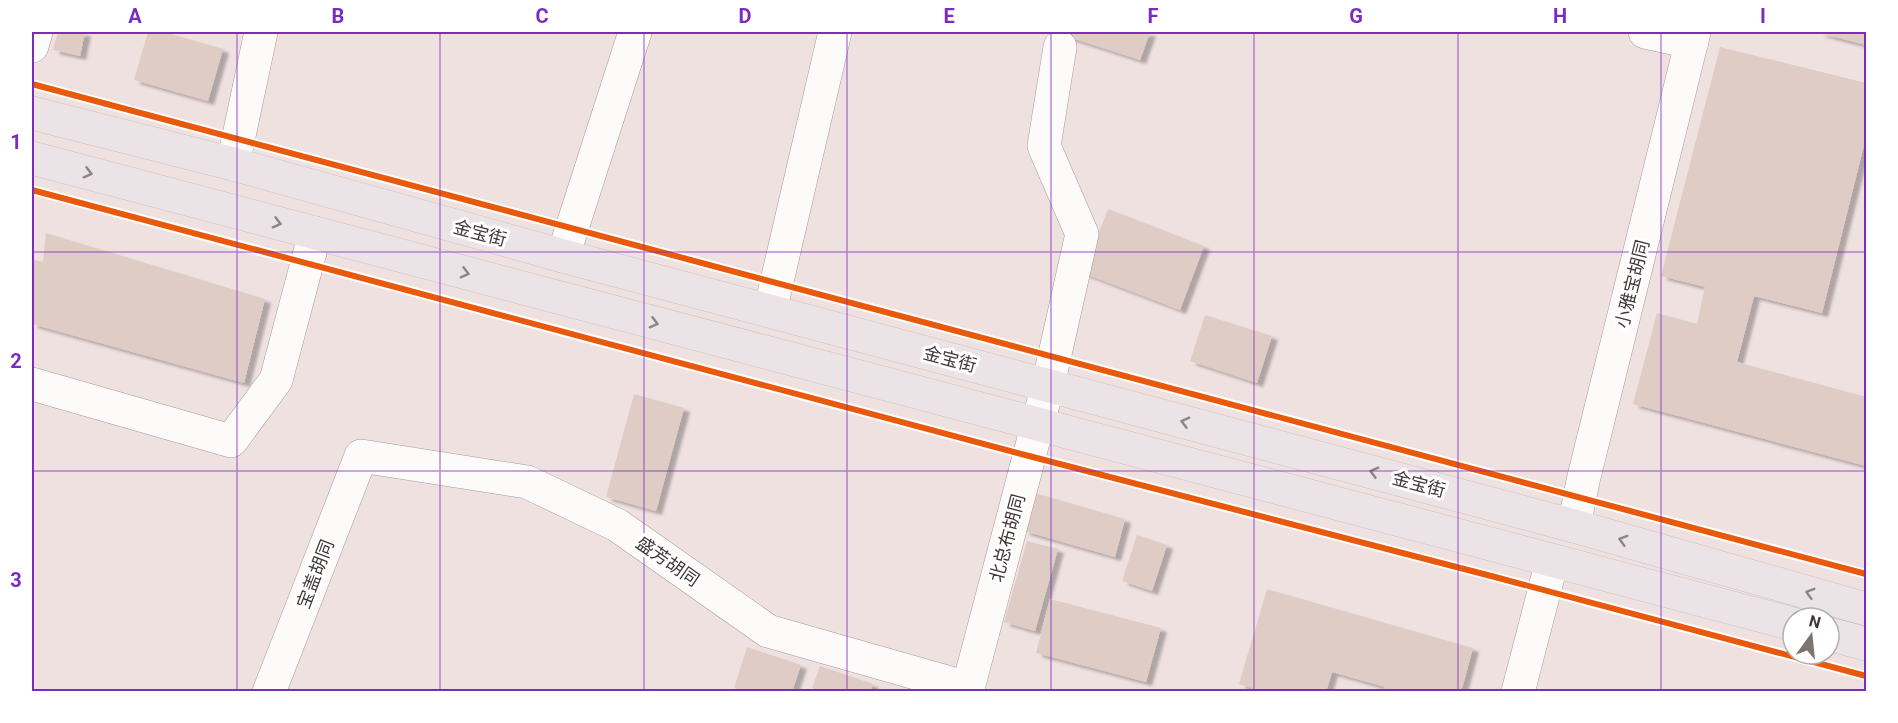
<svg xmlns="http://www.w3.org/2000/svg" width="1898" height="723" font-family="Roboto,'Noto Sans SC',sans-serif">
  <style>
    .building { fill: #deccc5; filter: url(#shadow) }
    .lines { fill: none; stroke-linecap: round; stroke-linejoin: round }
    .minor-casing { stroke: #a59a9a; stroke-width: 34 }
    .major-casing { stroke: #c9c1c2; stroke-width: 34 }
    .minor { stroke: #fdfafa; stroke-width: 33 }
    .major { stroke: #ece3e7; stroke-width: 33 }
    .cycleway-casing { stroke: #fff; stroke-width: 10 }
    .cycleway { stroke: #e8590c; stroke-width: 6 }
    .oneway { stroke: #8e8487 }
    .grid { fill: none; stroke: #7b2cbf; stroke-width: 1.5; stroke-opacity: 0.55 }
    .labels { text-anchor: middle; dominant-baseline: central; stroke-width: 6; stroke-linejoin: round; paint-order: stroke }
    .street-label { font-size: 18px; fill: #423738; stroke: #fff }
    .neatline { fill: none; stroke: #7b2cbf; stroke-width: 2 }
    .grid-label { font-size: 20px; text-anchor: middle; font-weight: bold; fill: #7b2cbf }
  </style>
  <defs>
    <filter id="shadow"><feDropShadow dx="6" dy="4" stdDeviation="1.5" flood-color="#0004"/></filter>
  </defs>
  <rect width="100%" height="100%" fill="#f0e1e1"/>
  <path class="building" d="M58,32H85L80,56L53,50Z
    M148,32H164L223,49L208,101L134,80Z
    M1053,32H1150L1140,60Z
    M1816,32H1866V45Z
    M1720,47L1866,83V137L1822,313L1754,296L1737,362L1866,397V466L1633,404L1657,313L1697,324L1705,287L1661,276Z
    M1108,209L1204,246L1180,310L1083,273Z
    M46,233L265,299L244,383L32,324V259L43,262Z
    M1205,315L1272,336L1257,383L1190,361Z
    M634,394L684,408L656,511L606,497Z
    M1035,493L1125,519L1115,557L1024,531Z
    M1137,535L1167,545L1152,591L1122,581Z
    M1027,541L1058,549L1035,631L1004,622Z
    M1267,589L1473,648L1461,692H1383L1385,687L1332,672L1326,692H1264L1239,684Z
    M1050,599L1161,628L1146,682L1036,653Z
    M747,647L801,665L792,692H745L734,688Z
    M820,666L873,684L870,692H821L812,688Z"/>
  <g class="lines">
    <g class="minor-casing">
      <path id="minor" d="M1645,32L1692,42
        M32,46L36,32
        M233,164L261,32
        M563,256L635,32
        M770,311L835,32
        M32,384L231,441L276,380L315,233
        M1574,526L1583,481L1694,32
        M269,692L361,456L527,482L617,525L768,631L968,688
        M967,692L1048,385L1082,234L1044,146L1060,47
        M1518,692L1552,561"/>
    </g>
    <g class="major-casing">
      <path id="major" d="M32,113L233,164L563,256L1574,526L1866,609
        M32,158L1793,624
        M1829,634L1866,644"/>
    </g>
    <use href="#minor" class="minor"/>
    <use href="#major" class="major"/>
    <g class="cycleway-casing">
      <path id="cycleway" d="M32,84L1866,574
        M32,190L1029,456L1495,577L1866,676"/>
    </g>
    <use href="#cycleway" class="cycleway"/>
  </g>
  <defs><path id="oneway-chevron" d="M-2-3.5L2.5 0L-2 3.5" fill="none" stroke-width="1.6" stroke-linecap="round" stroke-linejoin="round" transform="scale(1.5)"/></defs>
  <g class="oneway">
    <use href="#oneway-chevron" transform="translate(88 173) rotate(15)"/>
    <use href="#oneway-chevron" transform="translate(277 223) rotate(15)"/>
    <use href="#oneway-chevron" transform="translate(465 273) rotate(15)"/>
    <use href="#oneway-chevron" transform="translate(654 323) rotate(15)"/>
    <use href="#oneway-chevron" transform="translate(1185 422) rotate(-165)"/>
    <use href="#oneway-chevron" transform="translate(1374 472) rotate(-165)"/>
    <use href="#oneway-chevron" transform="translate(1623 540) rotate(-164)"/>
    <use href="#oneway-chevron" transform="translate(1810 593) rotate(-164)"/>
  </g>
  <path class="grid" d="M237,32V692M440,32V692M644,32V692M847,32V692M1051,32V692M1254,32V692M1458,32V692M1661,32V692M32,252H1866M32,471H1866"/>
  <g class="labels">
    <g class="street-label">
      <text transform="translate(480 233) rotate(15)">金宝街</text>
      <text transform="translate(1632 284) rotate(-76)">小雅宝胡同</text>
      <text transform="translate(950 359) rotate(15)">金宝街</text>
      <text transform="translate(1419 484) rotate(15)">金宝街</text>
      <text transform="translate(1007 538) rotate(-75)">北总布胡同</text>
      <text transform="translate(668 561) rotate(35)">盛芳胡同</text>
      <text transform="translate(315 574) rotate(-69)">宝盖胡同</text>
    </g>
  </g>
  <rect width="1898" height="723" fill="none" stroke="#ffffff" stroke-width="66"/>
  <g transform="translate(1811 636) rotate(15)"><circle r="28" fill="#ffffff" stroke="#b3afaf" stroke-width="1.5"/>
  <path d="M0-4.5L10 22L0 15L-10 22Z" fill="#7f7273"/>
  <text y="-9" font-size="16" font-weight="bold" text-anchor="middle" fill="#423738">N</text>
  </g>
  <rect x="33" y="33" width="1832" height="657" class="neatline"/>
  <g class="grid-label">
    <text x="135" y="23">A</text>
    <text x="338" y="23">B</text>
    <text x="542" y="23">C</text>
    <text x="745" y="23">D</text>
    <text x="949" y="23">E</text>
    <text x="1153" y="23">F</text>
    <text x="1356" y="23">G</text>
    <text x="1560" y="23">H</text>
    <text x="1763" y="23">I</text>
    <text x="16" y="149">1</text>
    <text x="16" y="368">2</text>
    <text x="16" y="587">3</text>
  </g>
</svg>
